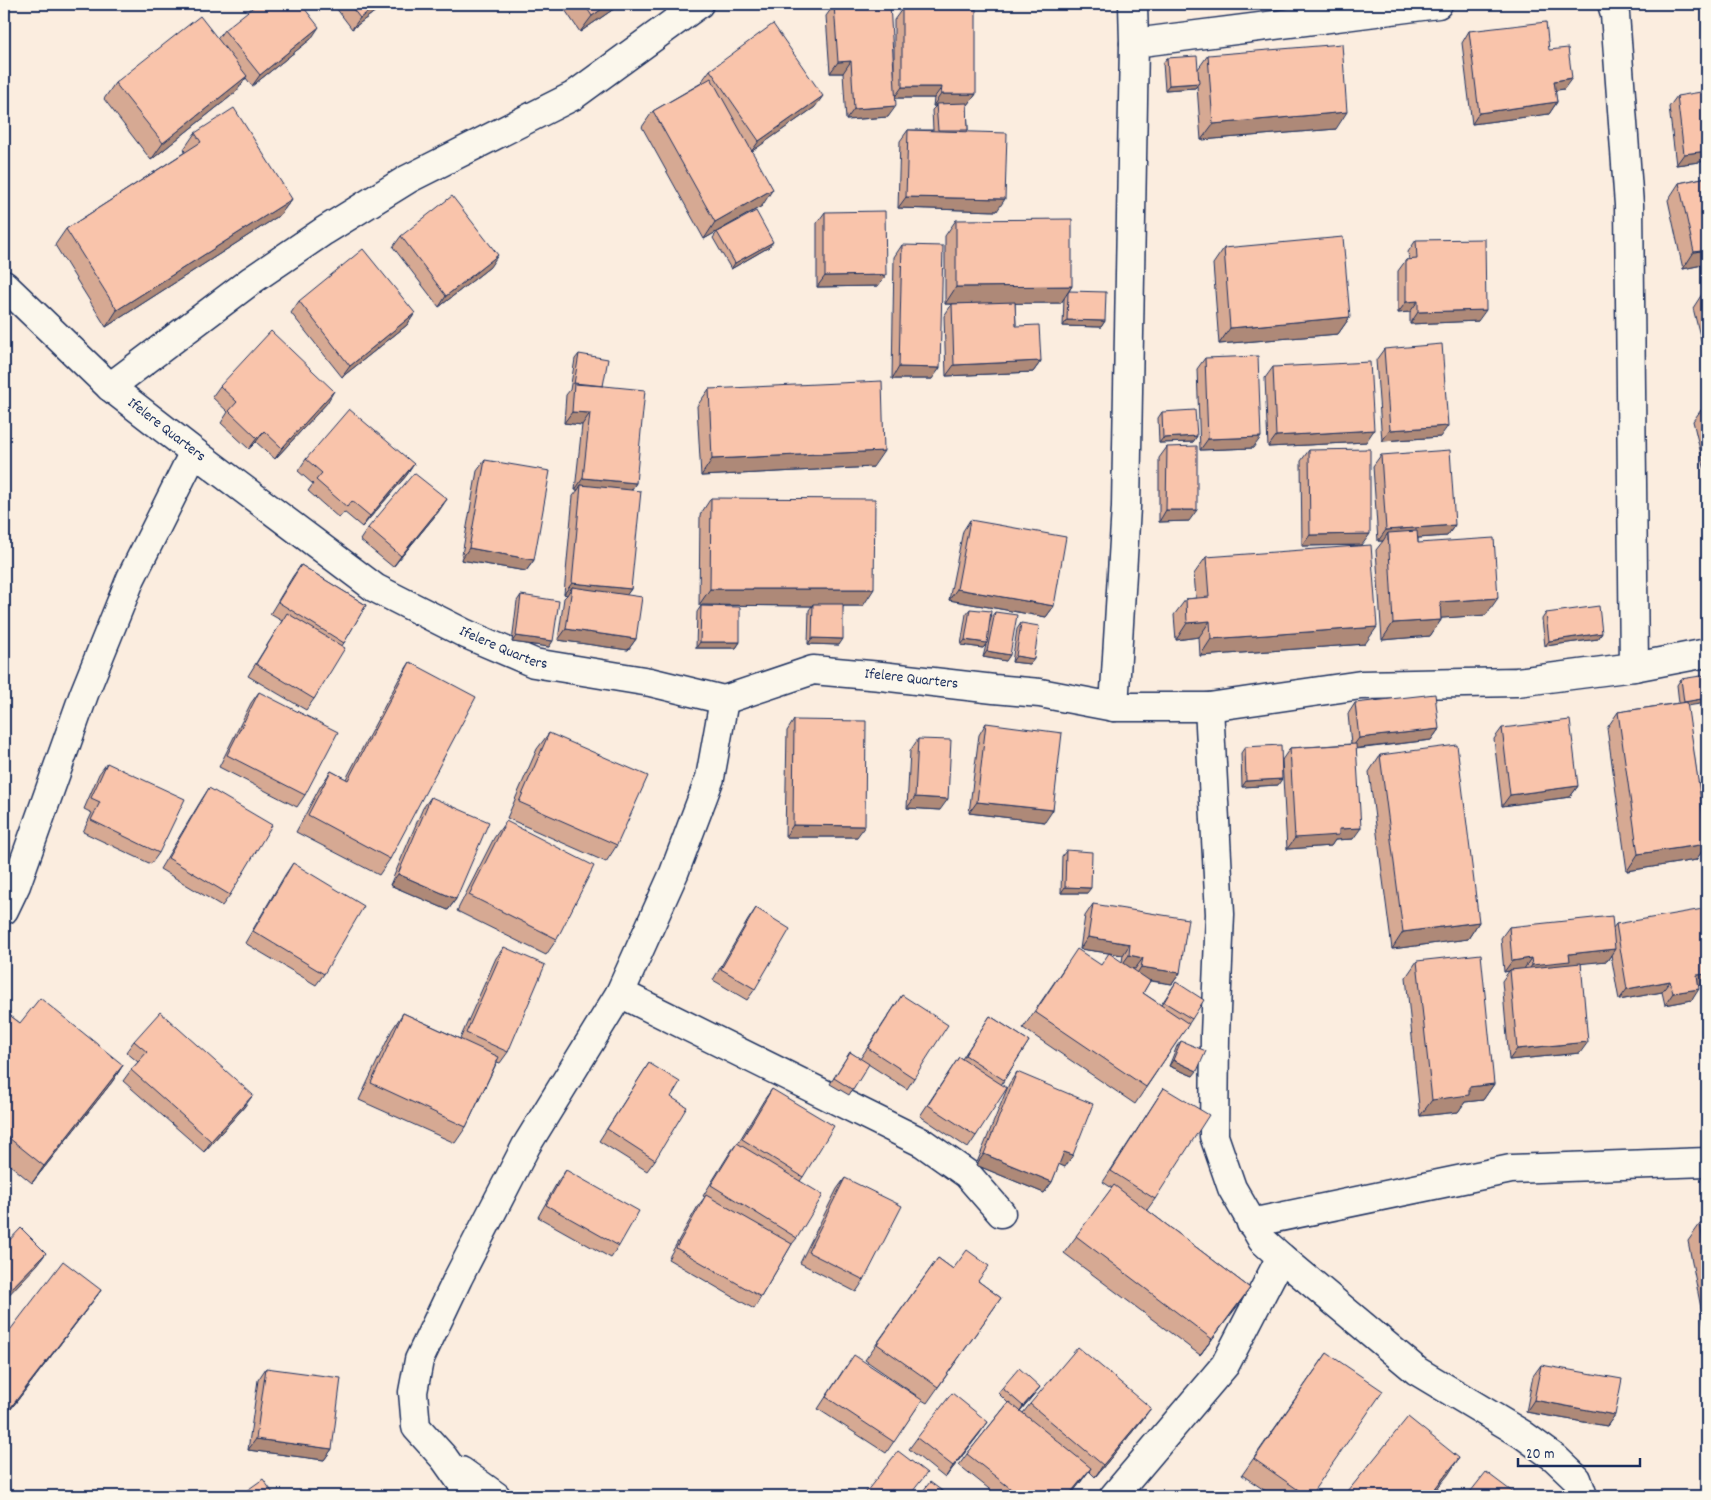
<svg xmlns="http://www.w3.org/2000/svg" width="1711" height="1500" font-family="Dekko,sans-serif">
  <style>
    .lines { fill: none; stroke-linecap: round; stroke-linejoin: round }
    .minor-casing { stroke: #1b2f5e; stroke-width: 31 }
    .minor { stroke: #fbf7ec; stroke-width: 28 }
    .wall { fill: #d6a993; stroke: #1b2f5e }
    .shaded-wall { fill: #ae8978; stroke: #1b2f5e }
    .building { fill: #f9c4ab; stroke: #1b2f5e }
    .labels { text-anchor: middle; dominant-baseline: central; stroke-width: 5; stroke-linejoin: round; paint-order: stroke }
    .street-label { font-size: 15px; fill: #1b2f5e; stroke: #fbf7ec }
  </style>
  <rect width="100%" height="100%" fill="#fbeddf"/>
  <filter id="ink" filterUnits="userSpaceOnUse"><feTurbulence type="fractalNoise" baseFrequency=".02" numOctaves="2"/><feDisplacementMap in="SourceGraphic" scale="10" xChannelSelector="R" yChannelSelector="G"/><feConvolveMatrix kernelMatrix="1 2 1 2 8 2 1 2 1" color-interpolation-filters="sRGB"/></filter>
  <g filter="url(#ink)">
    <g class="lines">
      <g class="minor-casing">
        <g id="minor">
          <path d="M1612,4L1615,14L1629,205L1634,667"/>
          <path d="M1134,43L1438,4"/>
          <path id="s1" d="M4,285L110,387L194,452L375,588L466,634L534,663L650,682L724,700L813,670L881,676L994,689L1040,693L1114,707H1209L1361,685L1517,682L1634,667L1707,653"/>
          <path d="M110,387L252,280L324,231L408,179L573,96L699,4"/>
          <path d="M1114,707L1126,507L1134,43L1133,4"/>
          <path d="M1209,707L1220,914L1215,1035L1214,1136L1232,1188L1262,1240L1281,1257L1417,1371L1522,1434L1555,1458L1577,1479L1583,1496"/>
          <path d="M4,910L16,885L84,694L131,578L194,452"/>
          <path d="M620,993L923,1143L967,1174L1001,1213"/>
          <path d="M1251,1223L1511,1169L1707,1162"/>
          <path d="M461,1471L496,1496"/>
          <path d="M471,1496L444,1458L416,1427L413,1392L419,1360L458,1278L526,1146L620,993L674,873L710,778L724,700"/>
          <path d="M1114,1496L1225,1365L1281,1257"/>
        </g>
      </g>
      <use href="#minor" class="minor"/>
    </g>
    <path class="wall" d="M333,4H385L352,29Z
      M561,4H621L580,32Z
      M834,5L894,75V20L902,9L976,94L968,105H967L968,130V131L997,211L898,208L900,141L908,130H933L932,110L936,106H933L934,98H896L888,117L846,120L843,73H830L826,16Z
      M224,30L311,39L252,86L246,78L236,92L151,160L104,99L115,83L218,38Z
      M1469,31L1549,50L1564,89L1555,90L1557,102L1549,114L1472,124L1462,43Z
      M1208,55L1336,129L1201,140L1197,86L1195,88L1165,90L1163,63L1167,58L1198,69Z
      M710,70L815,107L752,151L762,206L704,239L642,127L653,111L703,82L702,81Z
      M1677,96L1707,161L1676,165L1669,107Z
      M195,133L292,199L280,215L106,327L55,245L66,229L185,152L184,149Z
      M1707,177V264L1683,269L1668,200L1679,183Z
      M825,212L878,286L817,287V223Z
      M956,220L1072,286L1069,291L1105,321L1101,327L1063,326L1064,298L1061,303H1015L1016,326L1041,361L1033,372L946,376L944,316L952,304H969H945V236Z
      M717,232L769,247L731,269L713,238Z
      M401,236L490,267L439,307L393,247Z
      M1416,240L1478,321L1410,324V312L1398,313V271L1406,260H1409L1408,252Z
      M902,245L932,379H892L894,257Z
      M1224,248L1350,317L1338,334L1219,344L1213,264Z
      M1707,290V364L1693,308L1704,291Z
      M299,301L415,313L407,325L342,377L291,313Z
      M1384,349L1440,437L1382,441L1376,360Z
      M579,354L603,386L636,483L631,490V589L626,595L636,639L628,650L558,640L564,598L567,595L564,594L573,496L578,490H575L582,425L564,423L566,395L570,390L575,359Z
      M1205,358L1253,448L1200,450L1197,369Z
      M1273,367L1366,442L1268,447L1265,378Z
      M220,386L327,403L275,459L256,442L249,449L221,423L228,412L212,397Z
      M709,389L873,467L701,476L697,406Z
      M1707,409V479L1693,421L1701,410Z
      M1162,412L1197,436L1193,442L1159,443L1158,418Z
      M1167,447L1189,521L1159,522V458Z
      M1309,450L1362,545L1302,546L1301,461Z
      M1381,455L1455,525L1447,536L1418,538V543L1486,615L1441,618V620L1430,636L1382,640L1376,550L1383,541H1378L1373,466Z
      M306,459L414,464L406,476L362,527L344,512L339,518L308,491L313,484L298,471Z
      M485,460L534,560L526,571L461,560L477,471Z
      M711,498L863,606H843L839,645L808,644L809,610L812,606L699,605L700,515Z
      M439,511L393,567L360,540L368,528Z
      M970,520L1054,606L1046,617L949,600L963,531Z
      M1206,557L1365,644L1200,656L1199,637L1176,640L1174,615L1186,599L1196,598L1194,574Z
      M301,565L366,605L342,646L314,699L306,710L248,676L282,621L270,614L293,576Z
      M521,595L549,647L512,642L517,601Z
      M701,606L740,642L736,648H696L697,612Z
      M970,609L989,626L991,617L995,612L1006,661L983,657L986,645L983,648L961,645L966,614Z
      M1546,613L1602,633L1598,639L1545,646L1542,619Z
      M1021,623L1034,659L1030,664L1012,662L1017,629Z
      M410,662L390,859L379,875L296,832L320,787L331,771L346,779L399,679Z
      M1681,679L1687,706L1707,844L1696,860L1627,871L1607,728L1618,712L1679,703L1677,685Z
      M259,692L305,795L297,807L219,767L251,703Z
      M1355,703L1439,729L1431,740L1356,749L1353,839L1335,840L1331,846L1287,849L1282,760L1290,748L1351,744L1348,714Z
      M794,720L857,837H785L787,731Z
      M986,723L1045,822L969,813L979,735Z
      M1502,728L1578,786L1570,797L1502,806L1494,739Z
      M549,733L617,845L606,862L507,818L537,749Z
      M918,739L940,810L907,808L910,751Z
      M1245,747L1278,785L1242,787L1241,753Z
      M1380,755L1479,922L1468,939L1392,949L1369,772Z
      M107,763L159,853L151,864L83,832L92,813L84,809L99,774Z
      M209,788L230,895L222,906L160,869L202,799Z
      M431,797L456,899L448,910L390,885L423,808Z
      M506,821L557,939L546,955L457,911L494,838Z
      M1066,851L1087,893H1061L1062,856Z
      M1707,854V864L1705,857Z
      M293,863L324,974L316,985L245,943L285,875Z
      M1093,904L1180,973L1172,984L1150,981L1143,993L1161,1005L1176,982L1192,1019L1135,1104L1023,1028L1066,965H1101L1122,962L1123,955L1080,949L1085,916Z
      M756,908L755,989L747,1000L713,980L748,920Z
      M1616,924L1707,931V983L1699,985L1692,1000L1665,1005L1662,992L1619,1000L1611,955L1607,961L1581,963L1580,1053L1509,1060L1502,981L1509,971L1504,972L1501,938L1509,927L1613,928Z
      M504,947L508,1052L500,1063L497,1062L466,1127L455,1143L359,1100L392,1030L403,1013L460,1039L496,958Z
      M1417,961L1494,1084L1483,1100L1465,1102L1458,1112L1420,1116L1406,977Z
      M902,995L914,1078L907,1089L868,1064L849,1095L830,1084L850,1052L860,1059Z
      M4,1011L20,1023L123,1065L112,1082L32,1183L4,1160Z
      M990,1016L1029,1041L1001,1085L976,1136L968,1148L920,1116L959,1057L962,1059Z
      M134,1041L245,1106L204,1152L123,1081L131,1070L138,1062L126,1052Z
      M1181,1041L1193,1076L1169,1066L1177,1046Z
      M649,1063L671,1097L655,1160L647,1171L599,1141Z
      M1017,1072L1065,1167L1059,1164L1052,1182L1044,1193L976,1165L1009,1084Z
      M1164,1088L1155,1199L1147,1210L1250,1288L1200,1355L1064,1253L1112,1188L1103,1182Z
      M772,1089L803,1177L800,1181L797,1238L792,1244L761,1297L754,1309L668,1259L698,1206L705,1197L703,1196L729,1154L737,1143H738L764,1100Z
      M566,1170L619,1246L611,1258L538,1217L558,1181Z
      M845,1178L864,1280L856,1292L800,1263L837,1189Z
      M1707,1223V1339L1688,1241L1700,1224Z
      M938,1258L953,1269L978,1281L1001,1298L927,1403L922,1400L886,1453L818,1409L846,1366L917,1396L865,1360Z
      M101,1290L93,1301L4,1418V1338Z
      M1327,1353L1310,1496H1273L1242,1475Z
      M1541,1365L1615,1415L1607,1426L1526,1412L1533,1376Z
      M266,1368L332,1449L324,1460L248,1450L258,1380Z
      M1040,1387L1020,1411L1023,1413L1030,1404L1143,1419L1095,1477L1089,1471L1070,1496H998L959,1465L967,1454L1008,1403L998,1393L1002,1388Z
      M980,1433L945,1478L909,1449L917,1438Z"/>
    <path class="shaded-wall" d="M8,4H10L4,11V8Z
      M378,4H385L352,29L360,18Z
      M609,4H621L580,32L592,16Z
      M319,27L311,39L252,86L260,75Z
      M851,61L843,73H830L838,62Z
      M247,76L236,92L151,160L163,143Z
      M1572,78L1564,89L1546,92L1554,81Z
      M1199,83L1195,88L1165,90L1169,85Z
      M902,87H942L934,98H894Z
      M941,94H976L968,105L937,106L936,104V106H933Z
      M823,96L815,107L751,152L759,141Z
      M1557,102L1549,114L1472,124L1479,113Z
      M896,106L888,117L846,120L854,109Z
      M1347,112L1336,129L1201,140L1213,124Z
      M1707,151V161L1676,165L1684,154Z
      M773,189L762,206L704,239L715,222Z
      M906,197L1005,199L997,211L898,208Z
      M292,199L280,215L106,327L117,310Z
      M773,242L769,247L731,269L735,263Z
      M1707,250V264L1683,269L1694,252Z
      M498,255L490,267L439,307L446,296Z
      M886,275L878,286L817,287L825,276Z
      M1072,286L1061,303L945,304L956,287Z
      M1418,301L1410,312L1398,313L1406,302Z
      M1486,310L1478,321L1410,324L1418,312Z
      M415,313L407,325L342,377L350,366Z
      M1350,317L1338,334L1219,344L1230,328Z
      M1067,320L1105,321L1101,327L1063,326Z
      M1041,361L1033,372L946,376L954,365Z
      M899,367L940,368L932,379H892Z
      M334,391L327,403L275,459L282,448Z
      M572,412L590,413L582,425L564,423Z
      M1448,426L1440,437L1382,441L1390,430Z
      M1374,430L1366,442L1268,447L1276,436Z
      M264,431L256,442L249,449L257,438Z
      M1197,436L1193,442L1159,443L1163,438Z
      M1261,437L1253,448L1200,450L1208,439Z
      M884,451L873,467L701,476L712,459Z
      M414,464L406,476L362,527L370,516Z
      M583,478L636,483L628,495L581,485L578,490H575Z
      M447,499L439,511L393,567L401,556Z
      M1166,510H1197L1189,521L1159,522Z
      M1455,525L1447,536L1388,540V533L1383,541H1378L1386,530Z
      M1370,534L1362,545L1302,546L1310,535Z
      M469,548L534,560L526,571L461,560Z
      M572,583L631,589L623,600L572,587L567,595L564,594Z
      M710,589H874L863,606H813V604L812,606L699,605Z
      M957,589L1054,606L1046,617L949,600Z
      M1498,598L1486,615L1429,619L1440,602Z
      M1441,620L1430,636L1382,640L1393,623Z
      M1210,621L1199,637L1176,640L1187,623Z
      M1377,627L1365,644L1200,656L1211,639Z
      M566,629L636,639L628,650L558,640Z
      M1602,633L1598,639L1545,646L1549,641Z
      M516,636L553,641L549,647L512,642Z
      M812,638L843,639L839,645L808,644Z
      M965,640L987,643L983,648L961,645Z
      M700,642H740L736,648H696Z
      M987,651L1010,655L1006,661L983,657Z
      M1016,656L1034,659L1030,664L1012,662Z
      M1707,698V703L1680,707L1684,702Z
      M1439,729L1431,740L1351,749L1359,738Z
      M1282,779L1278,785L1242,787L1246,781Z
      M1578,786L1570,797L1502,806L1510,795Z
      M915,797L948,799L940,810L907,808Z
      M977,802L1053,810L1045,822L969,813Z
      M793,825L865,826L857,837H785Z
      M1361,828L1353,839L1335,840L1331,846L1287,849L1295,838L1339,829Z
      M1707,844L1696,860L1627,871L1638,854Z
      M398,874L456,899L448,910L390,885Z
      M1065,887L1091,888L1087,893H1061Z
      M1479,922L1468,939L1392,949L1403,932Z
      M1088,937L1130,944L1123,955L1080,949Z
      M1615,949L1607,961L1568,965L1524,977L1532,965L1569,954Z
      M1129,955L1143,958L1135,969L1121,966Z
      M1531,958L1524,969L1510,970L1509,971L1504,972L1512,961Z
      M1141,967L1180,973L1172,984L1134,978Z
      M1707,974V984L1689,987L1697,975Z
      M1670,981L1662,992L1619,1000L1627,989Z
      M1699,989L1692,1000L1665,1005L1673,993Z
      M1588,1042L1580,1053L1509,1060L1517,1049Z
      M1173,1060L1197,1071L1193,1076L1169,1066Z
      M123,1065L112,1082L32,1183L44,1166Z
      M1494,1084L1483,1100L1465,1102L1458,1112L1420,1116L1432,1100L1469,1087Z
      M253,1095L245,1106L204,1152L211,1141Z
      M1064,1152L1073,1155L1065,1167L1056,1163Z
      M984,1154L1052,1182L1044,1193L976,1165Z
      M46,1253L38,1264L4,1300V1296Z
      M1250,1288L1239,1304L1200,1355L1212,1339Z
      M101,1290L93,1301L4,1418L8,1411Z
      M1040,1387L1036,1392L1019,1412L1023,1406Z
      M1534,1400L1615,1415L1607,1426L1526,1412Z
      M1151,1408L1143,1419L1095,1477L1103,1465Z
      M988,1422L980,1433L945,1478L953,1466Z
      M256,1439L332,1449L324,1460L248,1450Z
      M1459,1458L1448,1475L1431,1496H1429Z
      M1091,1468L1070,1496H1068Z"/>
    <path class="building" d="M4,4H8L4,8Z
      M257,4H301L319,27L260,75L224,30Z
      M349,4H378L360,18Z
      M584,4H609L592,16Z
      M850,4H890L896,106L854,109L851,61L838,62L834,5Z
      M902,9H976V94H941L942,87H902Z
      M200,16L247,76L163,143L115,83Z
      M1546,22L1549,50L1568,48L1572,78L1554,81L1557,102L1479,113L1469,31Z
      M773,24L823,96L759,141L710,70Z
      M1342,44L1347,112L1213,124L1208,55Z
      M1197,56L1199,83L1169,85L1167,58Z
      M711,78L773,189L715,222L653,111Z
      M1707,91V151L1684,154L1677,96Z
      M967,103L968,130H938L936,104Z
      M234,108L292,199L117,310L66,229L201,142L195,133Z
      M908,130L1007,133L1005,199L906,197Z
      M1707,177V250L1694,252L1679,183Z
      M452,196L498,255L446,296L401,236Z
      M756,211L773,242L735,263L717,232Z
      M885,211L886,275L825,276V212Z
      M1072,219V286L956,287V220Z
      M1343,237L1350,317L1230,328L1224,248Z
      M1485,239L1486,310L1418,312V301L1406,302V260L1417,259L1416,240Z
      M902,245L943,246L940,368L899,367Z
      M363,249L415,313L350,366L299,301Z
      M1707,290V302L1704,291Z
      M1069,291L1106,292L1105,321L1067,320L1068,293Z
      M1015,302L1016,326L1039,325L1041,361L954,365L952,304Z
      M271,331L334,391L282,448L264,431L257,438L229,411L237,402L220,386Z
      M1442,344L1448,426L1390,430L1384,349Z
      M579,354L608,359L603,386L574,384Z
      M1258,356L1261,437L1208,439L1205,358Z
      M1370,362L1374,430L1276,436L1273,367Z
      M882,381L884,451L712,459L709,389Z
      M574,383L645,390L636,483L583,478L590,413L572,412Z
      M349,409L414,464L370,516L352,501L347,507L316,480L322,473L306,459Z
      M1707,409V437L1701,410Z
      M1195,410L1197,436L1163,438L1162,412Z
      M1197,446V510H1166L1167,447Z
      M1370,449V534L1310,535L1309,450Z
      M1450,450L1455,525L1386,530L1381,455Z
      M485,460L550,471L534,560L469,548Z
      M414,473L447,499L401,556L368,528Z
      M581,485L641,491L631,589L572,583Z
      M711,498L875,499L874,589H710Z
      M970,520L1066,537L1054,606L957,589Z
      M1417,531L1418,543L1494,538L1498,598L1440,602L1441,620L1393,623L1388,533Z
      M1371,545L1377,627L1211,639L1210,621L1187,623L1186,599L1209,597L1206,557Z
      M301,565L366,605L344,643L278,602Z
      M572,587L642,597L636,639L566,629Z
      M521,595L559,601L553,641L516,636Z
      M813,604H843V639L812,638Z
      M701,606L740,607V642H700Z
      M1599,606L1602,633L1549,641L1546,613Z
      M970,609L991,611L987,643L965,640Z
      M995,612L1017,615L1010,655L987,651Z
      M287,613L345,648L314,699L256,664Z
      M1021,623L1039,626L1034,659L1016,656Z
      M410,662L476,697L390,859L308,815L331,771L348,780Z
      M1707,675V698L1684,702L1681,679Z
      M259,692L338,732L305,795L227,755Z
      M1435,694L1439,729L1359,738L1355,703Z
      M1687,702L1707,844L1638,854L1618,712Z
      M794,720L866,721L865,826L793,825Z
      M1570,720L1578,786L1510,795L1502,728Z
      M986,723L1062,733L1053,810L977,802Z
      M549,733L648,776L617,845L519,802Z
      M918,739L951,740L948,799L915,797Z
      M1356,744L1361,828L1339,829V835L1295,838L1290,748Z
      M1281,745L1282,779L1246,781L1245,747Z
      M1457,745L1479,922L1403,932L1380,755Z
      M107,763L185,799L159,853L91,820L100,802L91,798Z
      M209,788L272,825L230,895L168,858Z
      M431,797L489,822L456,899L398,874Z
      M506,821L594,866L557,939L469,895Z
      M1066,850L1092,852L1091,888L1065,887Z
      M293,863L364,906L324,974L253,931Z
      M1093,904L1188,919L1180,973L1141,967L1143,958L1129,955L1130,944L1088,937Z
      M756,908L790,929L755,989L721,969Z
      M1703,909L1707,931V974L1697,975L1699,989L1673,993L1670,981L1627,989L1616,924Z
      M1612,916L1615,949L1569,954L1570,961L1532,965L1531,958L1512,961L1509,927Z
      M504,947L545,965L508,1052L466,1033Z
      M1077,949L1101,965L1109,953L1150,981L1143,993L1189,1024L1146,1087L1035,1012Z
      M1481,954L1494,1084L1469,1087V1095L1432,1100L1417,961Z
      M1581,963L1588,1042L1517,1049L1510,970Z
      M1176,982L1204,1000L1192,1019L1164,1002Z
      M902,995L948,1025L914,1078L868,1048Z
      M40,998L123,1065L44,1166L4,1134V1011L20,1023Z
      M160,1012L253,1095L211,1141L131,1070L147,1052L134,1041Z
      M403,1013L499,1057L466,1127L371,1083Z
      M990,1016L1029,1041L1004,1080L965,1055Z
      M1181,1041L1206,1051L1197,1071L1173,1060Z
      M850,1052L869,1064L853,1090L834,1078Z
      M959,1057L1007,1088L976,1136L928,1105Z
      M649,1063L680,1082L671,1097L687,1107L655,1160L607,1129Z
      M1017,1072L1093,1104L1073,1155L1064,1152L1052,1182L984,1154Z
      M1164,1088L1209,1115L1155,1199L1111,1171Z
      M772,1089L834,1126L803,1177L742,1139Z
      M737,1143L823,1195L797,1238L711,1185Z
      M566,1170L639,1211L619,1246L546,1205Z
      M845,1178L902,1206L864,1280L808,1252Z
      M1114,1185L1250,1288L1212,1339L1076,1236Z
      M706,1195L792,1244L761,1297L676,1248Z
      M1707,1223V1263L1700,1224Z
      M21,1228L46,1253L4,1296V1246Z
      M967,1250L989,1266L978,1281L1001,1298L938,1387L877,1344L938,1258L953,1269Z
      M63,1261L101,1290L8,1411L4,1408V1338Z
      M1078,1347L1151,1408L1103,1465L1030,1404Z
      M1327,1353L1383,1391L1310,1496H1307L1254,1459Z
      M854,1355L922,1400L894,1442L826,1397Z
      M1541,1365L1622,1379L1615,1415L1534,1400Z
      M266,1368L341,1378L332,1449L256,1439Z
      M1019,1368L1040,1387L1023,1406L1002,1388Z
      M952,1393L988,1422L953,1466L917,1438Z
      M1009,1402L1091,1468L1068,1496H1020L967,1454Z
      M1408,1417L1459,1458L1429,1496H1344Z
      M898,1451L927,1473L909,1496H863Z
      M1486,1472L1518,1496H1467Z
      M263,1479L275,1496H239Z
      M930,1482L949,1496H919Z"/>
  </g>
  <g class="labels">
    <g class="street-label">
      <text stroke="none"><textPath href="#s1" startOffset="218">Ifelere Quarters</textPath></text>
      <text stroke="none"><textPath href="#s1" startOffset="622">Ifelere Quarters</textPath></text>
      <text stroke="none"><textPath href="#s1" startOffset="1042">Ifelere Quarters</textPath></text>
    </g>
  </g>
  <rect width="1711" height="1500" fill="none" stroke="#fbf7ec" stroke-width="20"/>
  <rect x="10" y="10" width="1691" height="1480" fill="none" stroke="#1b2f5e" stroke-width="2" filter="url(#ink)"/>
  <path d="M1518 1458v8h122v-8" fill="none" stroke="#1b2f5e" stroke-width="2.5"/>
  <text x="1526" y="1458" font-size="15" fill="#1b2f5e" stroke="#fbf7ec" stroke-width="4" paint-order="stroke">20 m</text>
</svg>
